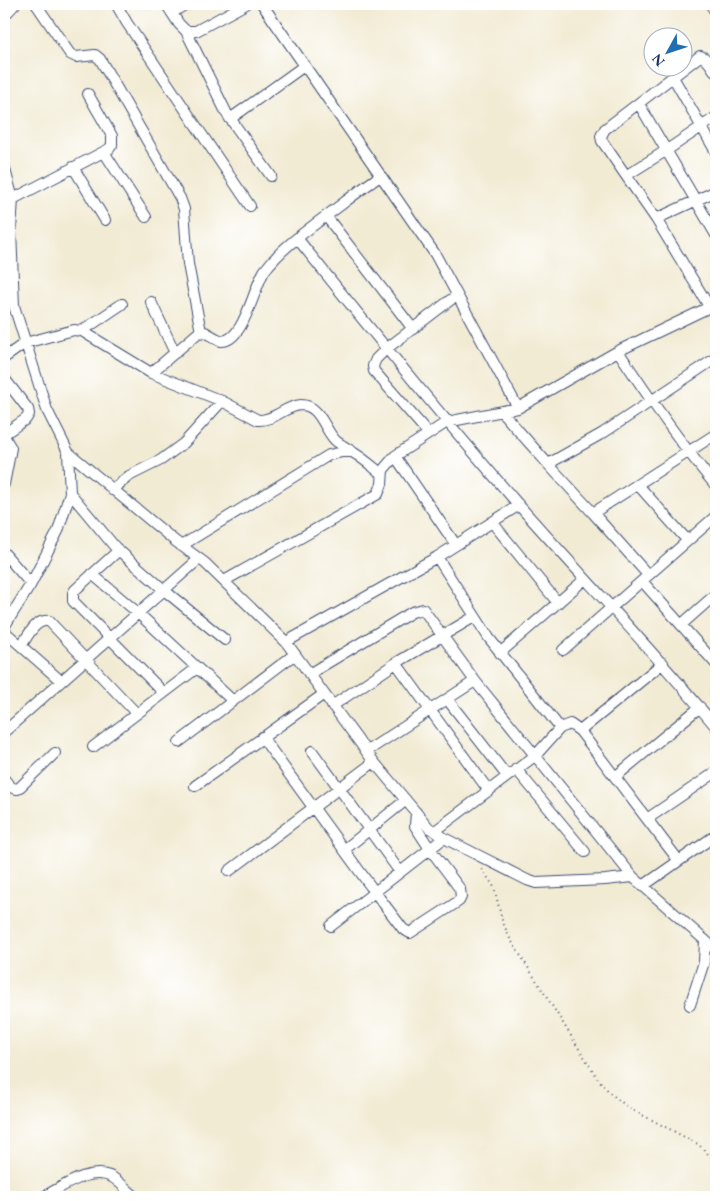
<svg xmlns="http://www.w3.org/2000/svg" width="720" height="1201" font-family="'EB Garamond',serif">
  <style>
    .lines { fill: none; stroke-linecap: round; stroke-linejoin: round }
    .minor-casing { stroke: #3b4b70; stroke-width: 12 }
    .path { stroke: #3b4b70; stroke-width: 2; stroke-dasharray: 1 4; stroke-linecap: butt }
    .minor { stroke: #fff; stroke-width: 10 }
  </style>
  <rect width="100%" height="100%" fill="#fff"/>
  <filter id="ink" filterUnits="userSpaceOnUse"><feTurbulence type="fractalNoise" baseFrequency=".02" numOctaves="2"/><feDisplacementMap in="SourceGraphic" scale="10" xChannelSelector="R" yChannelSelector="G"/><feConvolveMatrix kernelMatrix="1 2 1 2 8 2 1 2 1" color-interpolation-filters="sRGB"/></filter>
  <filter id="wash" filterUnits="userSpaceOnUse"><feTurbulence type="fractalNoise" baseFrequency=".0096" numOctaves="4" result="noise"/><feDisplacementMap in="SourceGraphic" scale="20" xChannelSelector="R" yChannelSelector="G"/><feGaussianBlur stdDeviation="1.12" result="paint"/><feColorMatrix in="noise" values="0 0 0 0 0 0 0 0 0 0 0 0 0 0 0 0 0 1.4 0 .05"/><feComposite in="paint" operator="in"/></filter>
  <g filter="url(#wash)">
    <rect width="100%" height="100%" fill="#f2ebd4"/>
  </g>
  <g filter="url(#ink)">
    <g class="lines">
      <g class="minor-casing">
        <path id="minor" d="M36,4L70,54L76,57L95,55L100,59L180,198L184,209L188,264L201,332
          M116,4L127,23L250,206
          M166,4L179,24L186,31H196L246,4
          M262,4L435,254L518,408
          M710,4L716,12
          M172,13L186,4
          M4,16L15,4
          M186,31L227,114L271,176
          M673,77L716,152
          M639,104L716,235
          M230,119L304,66
          M104,152L146,217
          M4,166L13,199L11,230L14,306L47,410L68,452L175,541L205,563L286,642L374,762L429,828L435,831L536,755L560,728L489,638L437,557L456,545L395,456
          M73,167L105,220
          M627,175L667,150L716,117
          M13,199L109,149L112,145V136L88,94
          M326,216L413,329
          M656,219L716,191
          M297,238C369,328 442,417 517,503C583,578 653,650 716,727
          M151,302L175,353
          M710,308L656,219L602,141L601,136L605,129L700,56C707,57 712,67 716,73
          M82,331L122,304
          M618,351C649,398 680,443 716,486
          M4,358L25,343L74,330L82,331L151,373L222,401L258,420C274,421 285,406 301,405C320,405 324,429 335,440C340,445 348,448 354,453C364,459 373,467 382,474
          M716,358L603,433L548,464L593,513L716,434
          M151,373L198,333L205,332L221,341C244,342 254,286 265,270C280,250 302,234 322,219C341,205 360,190 380,176
          M4,378L28,409L29,414L26,419L4,434
          M501,411L548,464
          M429,434L374,371L373,366L376,359L386,349L457,295
          M4,436L11,448L4,484
          M638,485L687,540
          M112,490L129,476L161,460L184,443L222,401
          M70,493L115,547L164,590L225,640
          M593,513L648,575
          M492,522L558,603
          M456,545L519,505
          M181,546L329,455L342,452H352
          M118,551L75,590L73,593V601L164,693
          M4,553L31,584
          M92,574L138,613L233,701
          M224,581L378,494L382,484L383,470L395,456L447,422L518,408L618,351L716,304
          M642,581L716,664
          M681,625L716,594
          M4,627L31,584L58,531L70,493L68,452
          M4,631L61,681
          M286,642L437,557
          M21,646C28,636 35,619 49,621L136,713
          M563,650L716,516
          M500,653L585,579
          M396,663L489,791
          M309,674L412,612L423,609L475,681L633,877L716,950
          M447,699L507,776
          M332,706L396,663L474,617
          M560,728L570,724L580,731L679,861
          M580,731L663,663
          M4,732L199,559
          M262,737L374,891L403,929L410,933L459,901L461,897L460,889L430,849L415,826L416,812
          M179,742L295,654
          M93,747L197,668
          M312,751L400,872
          M367,751L475,681
          M516,769L585,852
          M615,777L700,707
          M4,779C8,784 11,789 18,789L55,753
          M195,786L324,694
          M647,819L716,772
          M435,831L444,838L527,880L536,883L605,880L633,877
          M344,850L406,800
          M229,871L374,762
          M643,886L716,835
          M331,926L444,838
          M690,1005L704,962L705,940
          M43,1197C63,1187 89,1166 112,1177C120,1182 128,1191 136,1197"/>
      </g>
      <path class="path" d="M482,869L494,887L502,920L509,937L598,1079L610,1093L629,1108L698,1144L716,1162"/>
      <use href="#minor" class="minor"/>
    </g>
  </g>
  <rect width="720" height="1201" fill="none" stroke="#fff" stroke-width="20"/>
  <g transform="translate(668 52) rotate(230)"><circle r="24" fill="#ffffff" stroke="#a4acbf"/>
  <path d="M0-4L9 19L0 12L-9 19Z" fill="#1f6fb2"/>
  <text y="-8" font-size="14" font-weight="bold" text-anchor="middle" fill="#1b2f5e">N</text>
  </g>
</svg>
